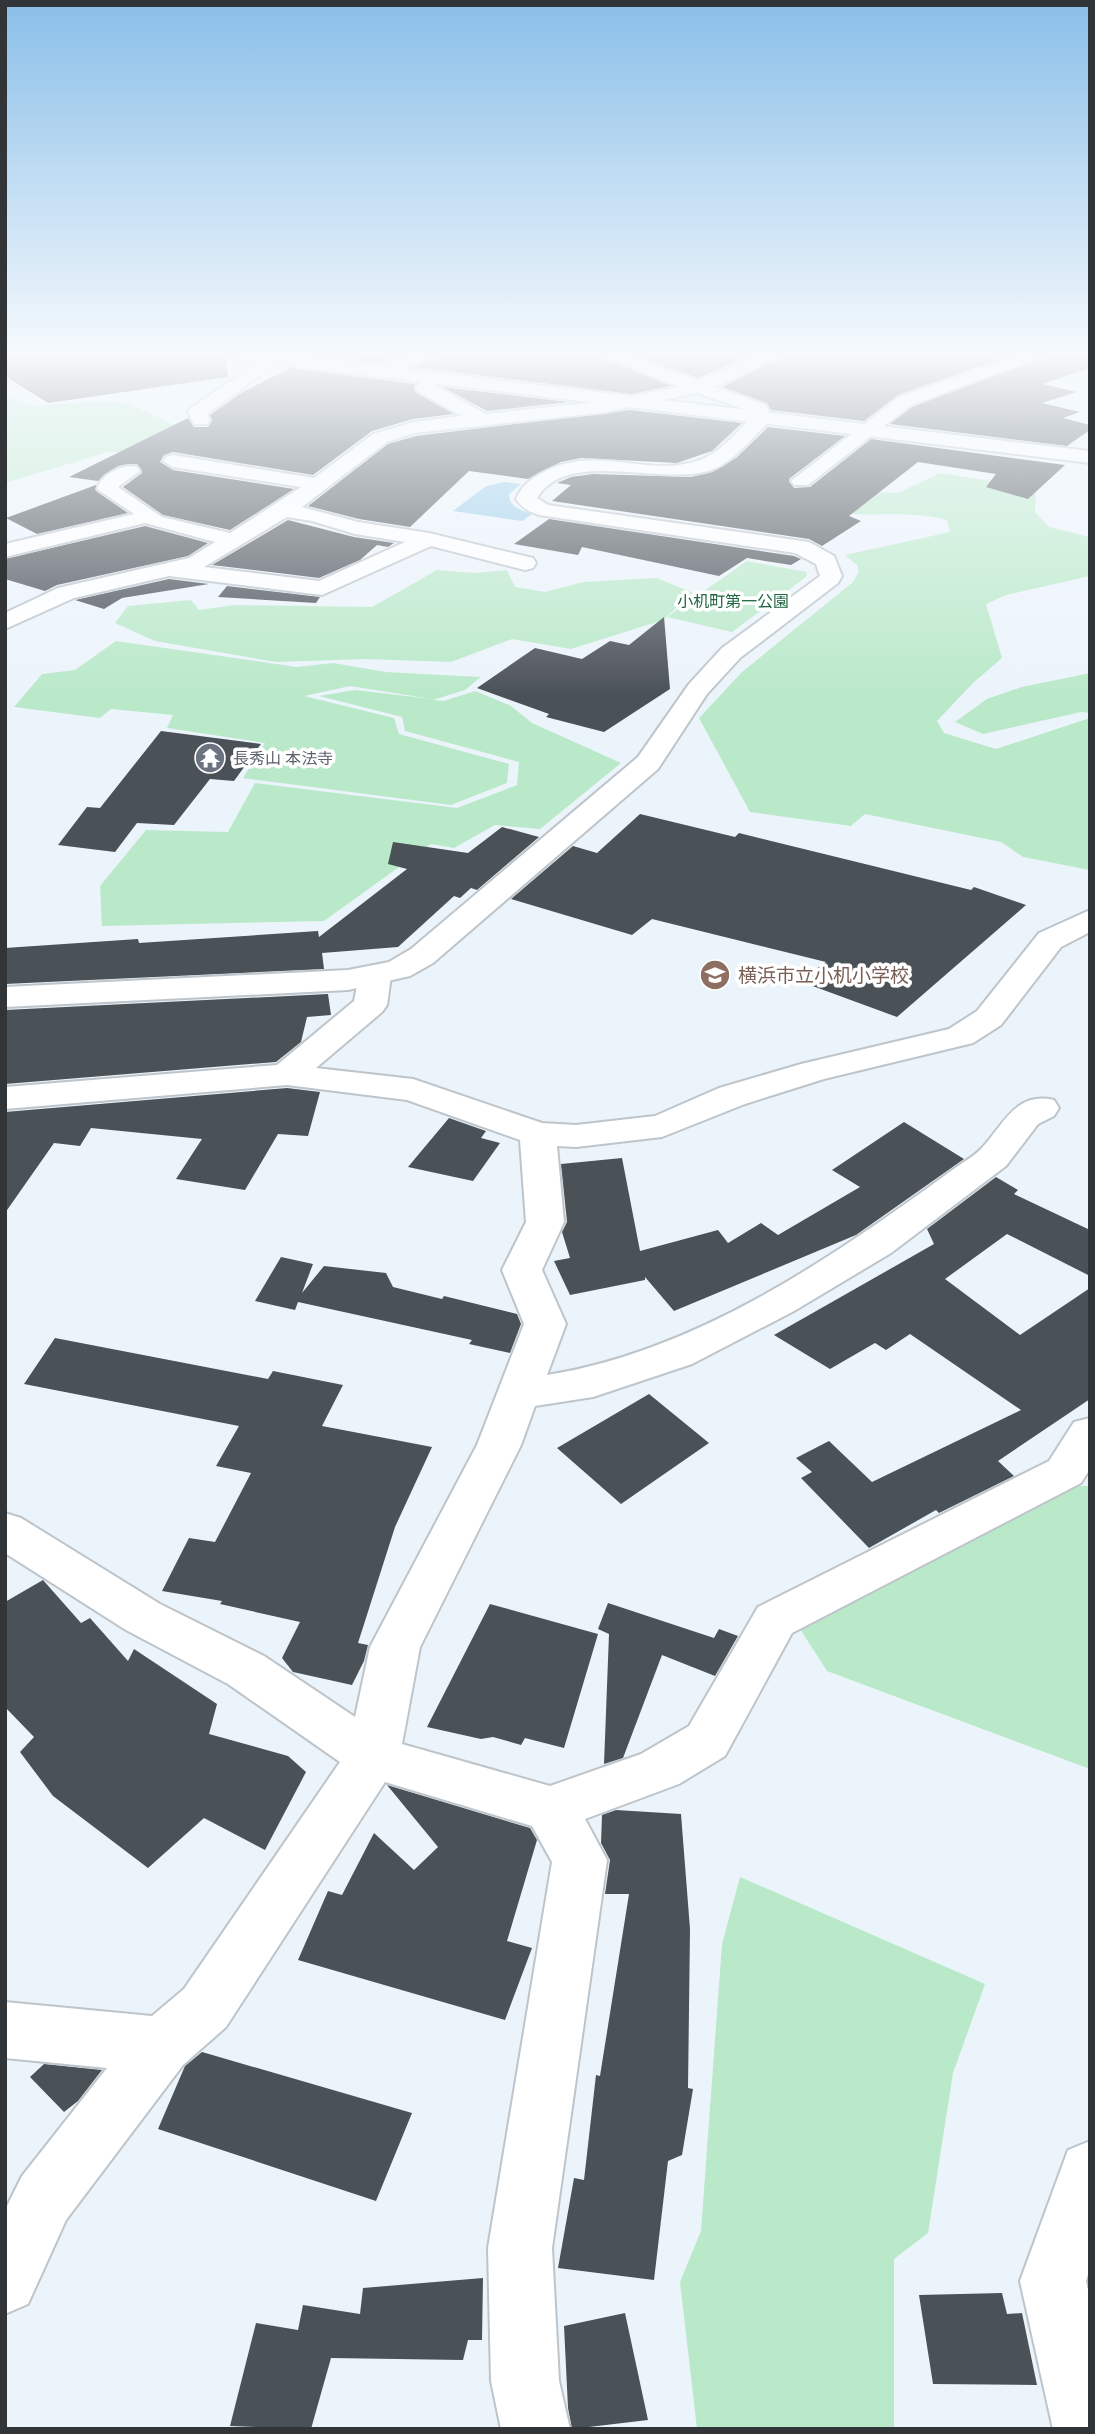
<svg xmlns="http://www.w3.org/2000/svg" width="1095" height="2434" font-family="'PT Sans','Noto Sans JP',sans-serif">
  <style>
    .green { fill: #bae9c9 }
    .water { fill: #9acde9 }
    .building { fill: #4a5157 }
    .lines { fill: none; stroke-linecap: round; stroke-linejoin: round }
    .street-casing { stroke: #bdc5cb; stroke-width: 4 }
    .secondary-casing { stroke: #bdc5cb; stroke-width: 4 }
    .primary-casing { stroke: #bdc5cb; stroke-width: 4 }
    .street { fill: #fff; fill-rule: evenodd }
    .secondary { fill: #fff; fill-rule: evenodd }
    .primary { fill: #fff; fill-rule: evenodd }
    .labels { text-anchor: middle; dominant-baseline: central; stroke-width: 7; stroke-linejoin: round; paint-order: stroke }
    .far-park-label { font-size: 16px; fill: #1e6740; stroke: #fff }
    .far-worship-label { font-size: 16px; fill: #5b616d; stroke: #fff; text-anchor: start }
    .education-label { font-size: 19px; fill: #785e54; stroke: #fff; text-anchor: start }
  </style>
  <rect width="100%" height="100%" fill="#ecf4fb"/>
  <path class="green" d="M5,397L37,406L102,401L130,404L183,429L125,452H108L5,483Z
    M940,473L1036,488L1035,512L1049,527L1090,537V576L1006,595L986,604L1002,658L973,683L937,721L944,733L996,749L1090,718V870L1023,857L1001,842L865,814L851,826L750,812L699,718L742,672L853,582L859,572L857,565L845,555L950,532L947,520C910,510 874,517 836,513L858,491L898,493Z
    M747,561L807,572L806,577L732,632L667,617Z
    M437,570L476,573L507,570L515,587L545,592L583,582L657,578L693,593L663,620L571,649L512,639L451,662L365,659L276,662L155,641L115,623L128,606L191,600L199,610L235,605L372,607Z
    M116,641L297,667L333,663L386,672L481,677L465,690L433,700L444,701L475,691L511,706L532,723L621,763L540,829L495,825L454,848L431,844L324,921L102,926L100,886L146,830L228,832L255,783L457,808L517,785L519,762L405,731L402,717L319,696L355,690L432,699L350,686L304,696L394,718L399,734L509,764L507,783L451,805L243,778L265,743L167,728L173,715L111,709L100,718L14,707L42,674L75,670Z
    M1090,673V713L1081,712L983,734L955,722L987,699L1022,687Z
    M1073,1486H1090V1769L827,1671L800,1629Z
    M740,1877L985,1984L953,2073L928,2233L894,2259V2429H697L680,2282L701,2231L722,1944Z"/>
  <path class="water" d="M504,482L521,484L509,494C509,507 522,511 532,514L522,521L453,511L486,486Z"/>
  <path class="building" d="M5,355H226L228,377L48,403L5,376Z
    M317,355H404L379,363Z
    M441,355H597L671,386L631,394L413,367Z
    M633,355H751L698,378Z
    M785,355H1012L898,395L864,421L771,410L767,403L722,387Z
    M1048,355H1090V368L1042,384L1076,392L1042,403L1080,412L1063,418L1090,425V430L1067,446L890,424L912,407Z
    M290,368L415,384L414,390L418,394L454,414L413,419L372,431L313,475L173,452L164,455L160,462L173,470L294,489L230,530L163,515L123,487L142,473L137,464L118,466L98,481L69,477L188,418L194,427H208L212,421L210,415L241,393Z
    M442,387L569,402L487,411Z
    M630,410L742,423L712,451L677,463L581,458L561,462L528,479L469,471L410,527L359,519L308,506L388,444L416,436Z
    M768,427L845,436L789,479L794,488L810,487L871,439L1065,465L1028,499L986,487L996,474L918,462L849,516L861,521L822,546L809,539L552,501L571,485L557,483L571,477L593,474L691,477L712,472L736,458Z
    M96,485V491L128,513L37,534L6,518Z
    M549,519L794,556L801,559L791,565L747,558L719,576L582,547L578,555L514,544Z
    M288,520L354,537L394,543L388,547L377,545L360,560L319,578L212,565Z
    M145,526L208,543L188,556L57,585L45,591L5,579V559Z
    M169,579L209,584L122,598L104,609L75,600Z
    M227,586L320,597L316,603L218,597Z
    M664,617L670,689L604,732L546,717L549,714L477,688L535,648L582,659L610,641L629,645Z
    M161,731L261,744L234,781L210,779L174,825L137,823L115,852L58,845L87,807L100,808Z
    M640,814L735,837L739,833L971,890L974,887L1026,905L897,1017L799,981L826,962L652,919L632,935L511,899L573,846L597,853Z
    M502,827L539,837L477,890L471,888L460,898L454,896L398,947L322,953L324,969L5,984V948L138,939L139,943L318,931L319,937L407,869L388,864L393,842L468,853Z
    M328,994L331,1015L307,1017L301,1042L276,1062L5,1084V1010Z
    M287,1088L320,1092L308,1136L278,1134L245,1190L176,1179L202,1139L91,1128L80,1146L54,1143L5,1213V1112Z
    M449,1118L486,1131L481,1138L500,1143L473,1181L408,1167Z
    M904,1122L964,1159L856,1235L674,1311L645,1277V1280L570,1295L554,1261L570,1258L562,1232L567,1222L561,1164L622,1158L640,1251L718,1230L728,1243L761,1223L778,1235L860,1187L832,1170Z
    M996,1177L1018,1190L1014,1194L1090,1230V1276L1007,1234L945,1279L1020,1335L1090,1288V1399L998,1461L1014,1476L939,1513L936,1510L869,1548L801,1478L812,1472L796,1458L829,1441L872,1482L1021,1410L910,1334L886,1350L875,1343L830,1369L774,1335L934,1244L927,1229Z
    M281,1257L313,1264L302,1293L324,1266L386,1273L393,1287L442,1299L444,1296L517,1314L521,1324L510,1353L469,1344L472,1340L298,1302L295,1310L255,1301Z
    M55,1338L268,1379L273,1371L343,1385L322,1426L432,1447L395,1527L358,1643L368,1645L364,1661L352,1685L293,1672L282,1658L300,1622L220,1604L222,1601L162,1591L189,1538L215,1542L251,1473L216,1466L239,1426L24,1384Z
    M649,1394L709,1443L621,1504L557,1448Z
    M43,1580L81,1623L90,1618L128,1661L134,1649L217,1704L209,1734L288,1756L306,1772L265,1850L204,1818L148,1868L53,1796L20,1752L34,1737L5,1707V1602Z
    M608,1603L714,1638L719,1629L738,1636L715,1676L662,1655L623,1758L604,1764L609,1634L598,1629Z
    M490,1604L598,1634L564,1748L525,1738L521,1745L493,1737L481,1739L427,1727Z
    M387,1785L530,1828L537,1840L507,1941L532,1948L505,2020L298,1960L328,1891L342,1895L374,1833L414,1870L438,1847Z
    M616,1810L681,1814L690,1929L688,2088L693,2089L682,2155L668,2161L654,2280L558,2268L574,2178L584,2180L596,2075L600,2076L629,1894H605L610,1860L601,1843L602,1815Z
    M202,2052L412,2113L376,2201L158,2129L185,2066Z
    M44,2064L102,2070L78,2101L64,2112L30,2077Z
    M483,2278L482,2340H468L463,2360L331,2358L311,2429L230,2426L256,2323L298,2330L303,2305L360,2314L363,2288Z
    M1002,2293L1007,2314L1022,2313L1037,2385L933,2384L919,2295Z
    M625,2313L648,2420L572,2429L568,2408L564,2326Z"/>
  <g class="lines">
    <g class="street-casing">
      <path id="street" d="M269,355H281L283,359L207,414L210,420L208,424H194L188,412L191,408Z
        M413,355H439L380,377L371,372L374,368Z
        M599,355H624L698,381L759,355H782L715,387L766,405L771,418L769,422H755L752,412L697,393L606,412L415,433L387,442L302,507L358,522L429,533L533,558L536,563L533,568L525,570L431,546L322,595L169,576L74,598L5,629V613L58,588L189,558L215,542L145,523L5,557V544L134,514L97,489C100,475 123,463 137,467L140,471L118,487L162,517L230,533L301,487L173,467L163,461L166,457L173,455L314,478L373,434L414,422L462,416L419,392L416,388L424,373L430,372L439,377L435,386L486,414L606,401L680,387ZM287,517L312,521L355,534L405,542L319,581L204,567Z
        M1021,355H1046L911,405L808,485H794L791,481L899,397Z
        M1090,910V932L1061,947L1001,1025L973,1043L824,1079L745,1104L662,1137L576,1147L557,1146L564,1222L542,1270L566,1324L547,1375C697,1351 830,1259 951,1171C960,1164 972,1158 981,1149C1003,1126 1015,1091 1054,1100L1059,1108L1054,1116L1038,1124L1006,1166L891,1253L794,1311L692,1364L593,1397L535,1406L521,1445L420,1647L402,1744L550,1786L641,1754L689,1726L758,1607L1049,1461L1074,1422L1090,1418V1469L1081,1483L792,1633L725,1756L679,1784L585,1819L607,1860L552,2248L559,2381L570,2429H501L491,2381L488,2248L552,1862L532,1826L385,1782L226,2027L183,2065L66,2220L28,2304L5,2314V2210L22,2176L107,2068L5,2058V2002L152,2016L184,1989L340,1762L228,1684L126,1630L5,1553V1513L21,1518L160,1604L264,1656L355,1717L370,1647L477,1445L524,1324L502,1270L526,1222L520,1140L407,1100L287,1085L5,1109V1087L277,1065L354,1001L359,976L364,969L375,966L386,969L391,976L387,1005L382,1012L316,1068L413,1079L542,1123L576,1125L655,1116L719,1088L801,1064L949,1029L977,1011L1039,933Z
        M1090,2141V2268L1086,2281L1090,2298V2429H1053L1020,2281L1068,2150Z"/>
    </g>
    <g class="secondary-casing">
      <path id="secondary" d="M762,412L769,414L771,418L769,422C751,438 734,462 711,470C662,487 567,447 537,498L548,505L809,542L834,556L842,576L838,583L740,658L707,694L658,769L433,963L410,976L348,990L5,1007V987L348,970L389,962L411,949L638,757L689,684L722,648L820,576L816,564L795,553L539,515C529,512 522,508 516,499C521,487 530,479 542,473C596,443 644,478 697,461C720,454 738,430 755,414Z"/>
    </g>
    <g class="primary-casing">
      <path id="primary" d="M234,355H287L1090,451V463L242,360Z"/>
    </g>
    <use href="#street" class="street"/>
    <use href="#secondary" class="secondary"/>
    <use href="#primary" class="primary"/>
  </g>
  <linearGradient id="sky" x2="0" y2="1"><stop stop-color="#89bee8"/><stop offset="0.51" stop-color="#f6fafd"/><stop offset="1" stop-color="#f6fafd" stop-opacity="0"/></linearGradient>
  <rect width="1095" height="696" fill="url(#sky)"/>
  <defs>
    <g id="temple-disc" transform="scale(1.575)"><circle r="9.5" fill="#6b7280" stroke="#fff"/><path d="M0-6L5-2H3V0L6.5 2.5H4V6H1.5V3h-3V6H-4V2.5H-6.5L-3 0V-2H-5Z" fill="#fff"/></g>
    <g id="school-disc" transform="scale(1.575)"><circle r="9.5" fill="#8d6e63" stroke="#fff"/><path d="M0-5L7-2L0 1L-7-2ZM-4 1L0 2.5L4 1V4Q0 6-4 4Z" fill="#fff"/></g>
  </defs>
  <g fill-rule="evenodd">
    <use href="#temple-disc" x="210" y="758"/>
    <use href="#school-disc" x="715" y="975"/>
  </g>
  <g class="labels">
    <g class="far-park-label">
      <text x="733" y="601">小机町第一公園</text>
    </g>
    <g class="far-worship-label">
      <text x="233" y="758">長秀山 本法寺</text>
    </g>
    <g class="education-label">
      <text x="738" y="975">横浜市立小机小学校</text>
    </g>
  </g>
  <rect width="1095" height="2434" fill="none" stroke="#323538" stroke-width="14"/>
</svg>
